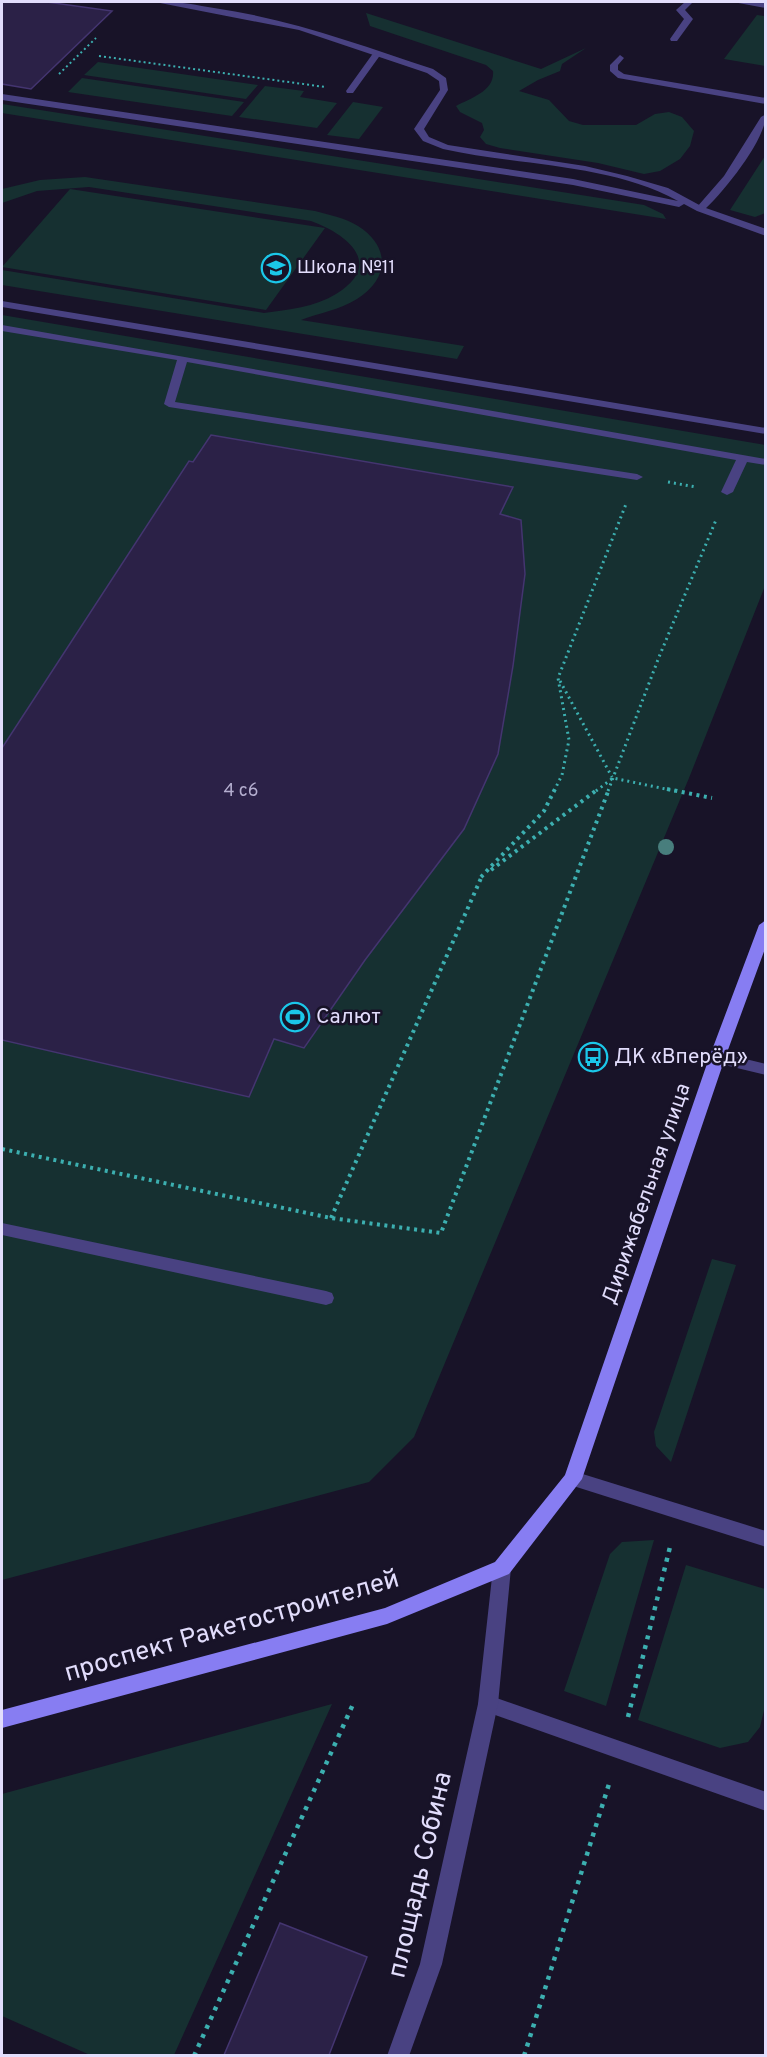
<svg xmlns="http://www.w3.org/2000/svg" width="767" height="2057" font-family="Overpass,sans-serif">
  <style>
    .green { fill: #163031 }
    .building { fill: #2b2147; stroke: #443570; stroke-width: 1.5 }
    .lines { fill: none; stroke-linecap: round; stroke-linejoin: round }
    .path-far3 { stroke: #3cafb0; stroke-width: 2; stroke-dasharray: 2 3; stroke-linecap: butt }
    .path-far2 { stroke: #3cafb0; stroke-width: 3; stroke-dasharray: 2 4; stroke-linecap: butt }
    .path-far1 { stroke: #3cafb0; stroke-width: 4; stroke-dasharray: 3 4.5; stroke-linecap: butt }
    .path { stroke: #3cafb0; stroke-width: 4.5; stroke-dasharray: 4 6; stroke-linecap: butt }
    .service { fill: #494282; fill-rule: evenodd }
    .minor { fill: #494282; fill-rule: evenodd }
    .tertiary { fill: #494282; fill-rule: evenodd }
    .secondary { fill: #877df2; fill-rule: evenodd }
    .tree { fill: #487e7d }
    .labels { text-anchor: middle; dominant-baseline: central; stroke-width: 5; stroke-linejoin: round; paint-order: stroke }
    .far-poi-label { font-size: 18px; fill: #e2ddfc; stroke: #181328; text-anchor: start }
    .number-label { font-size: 18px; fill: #b4aecf }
    .poi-label { font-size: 21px; fill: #e2ddfc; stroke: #181328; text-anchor: start }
    .street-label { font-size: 21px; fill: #e2ddfc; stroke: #181328 }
    .near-street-label { font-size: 26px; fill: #e2ddfc; stroke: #181328 }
  </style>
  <rect width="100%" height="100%" fill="#181328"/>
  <path class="green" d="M366,13L541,69L586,48L562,64L560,71L538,80L519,91L549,100L569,121L583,125H636L655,114L669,112L682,117L694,131L690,146L680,159L660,171L644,174L598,163L500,148L486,144L480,137L484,130L482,123L460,112L456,106C471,98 495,91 493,71L486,65L370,26Z
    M757,15L765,16V66L724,59Z
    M98,62L258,85L246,99L84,75Z
    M82,78L244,102L232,116L68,92Z
    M265,86L304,91L300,97L337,103L317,128L239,117Z
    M353,102L383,107L359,139L327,135Z
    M2,104L644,205L663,214L666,219L2,113Z
    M765,156V213L755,217L730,210Z
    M85,177L315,211C330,215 345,218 358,226C391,247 389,279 357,299C339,310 319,313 301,320L464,346L457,359L2,285V270L264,313C288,310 315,307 336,294C385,264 347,234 311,221L89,187L37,191L2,203V189L40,180Z
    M70,189L325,228L266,310L2,267Z
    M2,315L765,445V586L689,778L414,1437L369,1482L2,1580Z
    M712,1259L736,1265L671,1462L656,1446L654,1432Z
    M654,1540L606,1706L564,1691L610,1554L622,1542Z
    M686,1565L765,1589V1706L760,1727L748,1742L720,1748L638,1720Z
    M332,1704L174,2055H90L2,2016V1794Z"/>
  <path class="building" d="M2,2H47L112,11L31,89L2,84Z
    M211,435L513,487L500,514L521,520L525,574L513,666L498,754L464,829L365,960L304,1048L274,1039L249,1097L2,1040V748L189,461L193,462Z
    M280,1923L367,1957L329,2055H224Z"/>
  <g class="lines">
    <path class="path-far3" d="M99,56L325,87
      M59,74L96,38"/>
    <path class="path-far2" d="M668,482L696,487
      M560,681L612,777
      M554,791L562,775L569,740L558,678L626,504
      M596,791L613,778L675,791
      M608,791L659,657L716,520"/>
    <path class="path-far1" d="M667,789L712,798
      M491,870L598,789
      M481,877L544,811L555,789
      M2,1149L331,1218L441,1233L609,789
      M331,1218L482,876"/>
    <path class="path" d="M628,1717L670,1547
      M194,2056L354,1702
      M524,2056L609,1784"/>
    <path class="service" d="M685,2H693L685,10L693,19L677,41H671L670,39L684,19L676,10Z
      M733,2L766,3V8Z
      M374,52L381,54L353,93H347L346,91Z
      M620,55L624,58L618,65V70L624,74L766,98V104L618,78L610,71V65Z
      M766,114C766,140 723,193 703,211H697V207L724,176L761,117Z
      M2,301L766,428V434L2,307Z
      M2,325L766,459V465L747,462L733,492L727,495L721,492L736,460L187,362L175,402L637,474L643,477L637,480L169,407L164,404L177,360L2,331Z
      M717,1052L766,1064V1075L712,1062L709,1058L712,1054Z
      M2,1223L326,1291L332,1293L334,1298L332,1303L326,1305L2,1235Z
      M488,1695L766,1792V1811L481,1710L478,1704L481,1698Z"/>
    <path class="minor" d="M155,2C174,0 195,5 214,8C290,19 361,45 433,69L446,78L448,90L424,129L429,137L448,145L585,166L627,176L668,188L703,207L766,229V236L697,211L684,204L679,207L573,185L2,100V94L573,179L678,201C609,163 518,166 443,149L423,141L414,129L440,90L439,81L427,73L299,30Z
      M502,1560L509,1562L511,1568L498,1704L442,1964L409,2056H387L420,1964L478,1704L493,1568L495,1562Z"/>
    <path class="tertiary" d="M573,1471L766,1531V1547L567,1484L564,1479L567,1474Z"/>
    <path class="secondary" d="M766,920V946L725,1058L582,1479L509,1574L387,1624L2,1728V1710L385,1608L495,1562L565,1475L709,1058L759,925Z"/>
  </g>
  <circle class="tree" cx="666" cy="847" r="8"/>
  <defs>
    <g id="school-ring" transform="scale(1.5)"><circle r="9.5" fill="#181328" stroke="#1bc7e9" stroke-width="1.5"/><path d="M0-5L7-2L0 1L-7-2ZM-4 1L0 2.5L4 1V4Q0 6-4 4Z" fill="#1bc7e9"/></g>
    <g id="stadium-ring" transform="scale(1.5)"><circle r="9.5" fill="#181328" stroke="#1bc7e9" stroke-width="1.5"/><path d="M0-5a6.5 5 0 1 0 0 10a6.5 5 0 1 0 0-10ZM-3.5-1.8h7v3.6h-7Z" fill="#1bc7e9"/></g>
    <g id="bus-ring" transform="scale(1.5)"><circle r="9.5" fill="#181328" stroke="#1bc7e9" stroke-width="1.5"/><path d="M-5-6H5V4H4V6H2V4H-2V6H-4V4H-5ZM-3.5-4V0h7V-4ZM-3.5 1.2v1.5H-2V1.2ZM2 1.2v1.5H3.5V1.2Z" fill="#1bc7e9"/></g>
  </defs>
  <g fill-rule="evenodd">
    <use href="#school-ring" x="276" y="268"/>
    <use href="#stadium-ring" x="295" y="1017"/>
    <use href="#bus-ring" x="593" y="1057"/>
  </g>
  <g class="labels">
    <g class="far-poi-label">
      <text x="297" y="268">Школа №11</text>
    </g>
    <g class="number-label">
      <text x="241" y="791">4 с6</text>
    </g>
    <g class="poi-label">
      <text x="316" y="1017">Салют</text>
      <text x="614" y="1057">ДК «Вперёд»</text>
    </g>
    <g class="street-label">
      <text transform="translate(647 1194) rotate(-71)">Дирижабельная улица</text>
    </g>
    <g class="near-street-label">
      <text transform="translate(232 1627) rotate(-16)">проспект Ракетостроителей</text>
      <text transform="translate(421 1875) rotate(-77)">площадь Собина</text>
    </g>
  </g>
  <rect width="767" height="2057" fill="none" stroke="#e2ddfc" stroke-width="6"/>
</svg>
